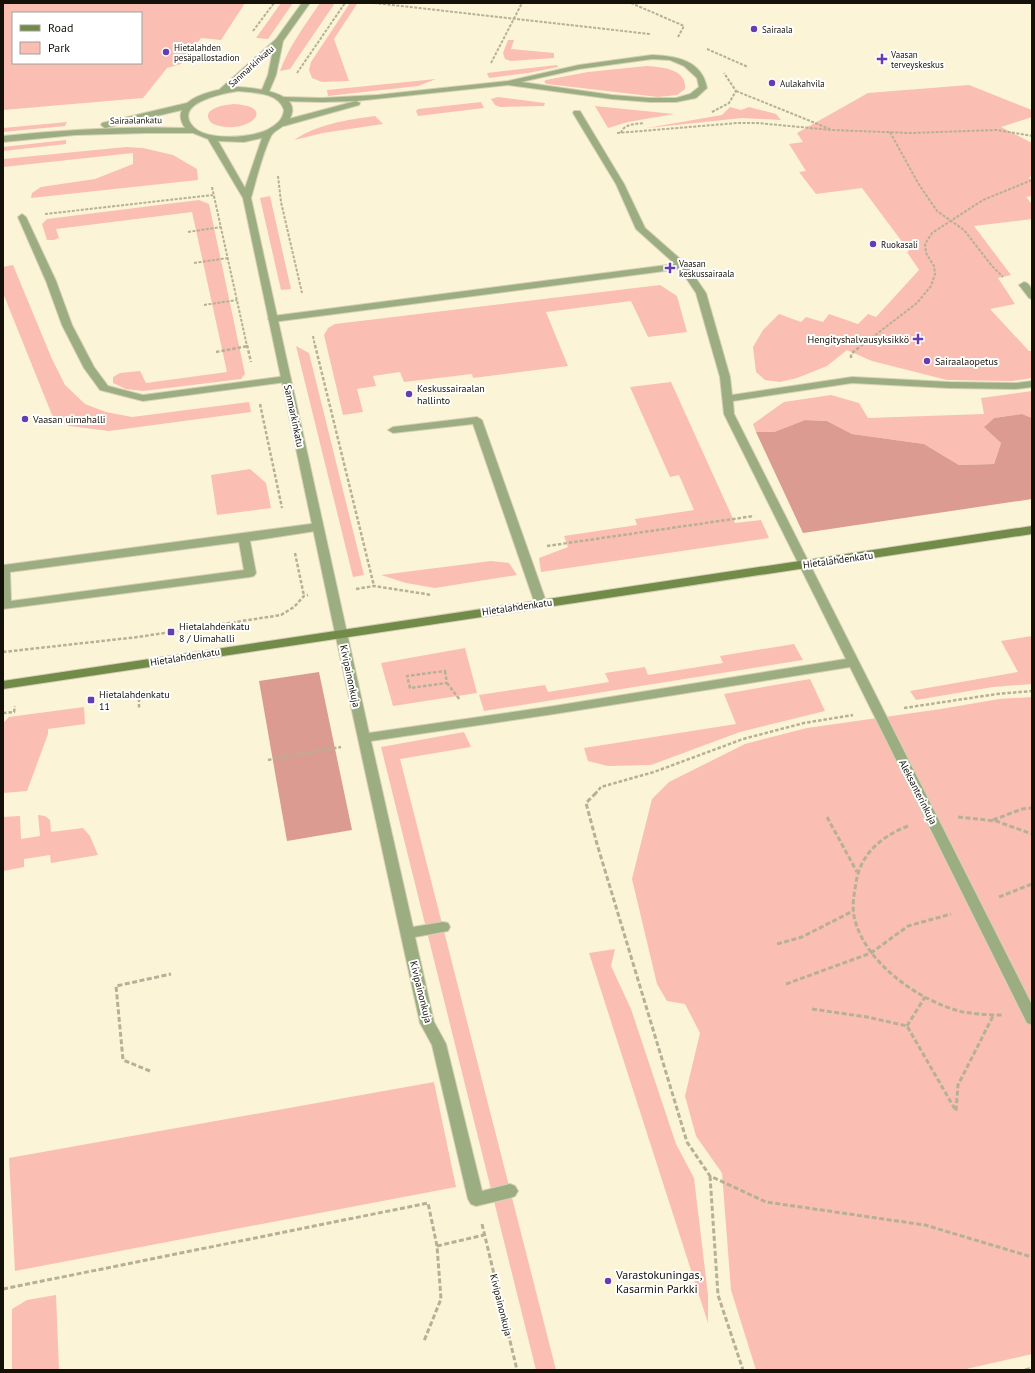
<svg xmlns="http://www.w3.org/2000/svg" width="1035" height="1373" font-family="'PT Sans',sans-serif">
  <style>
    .green { fill: #fbbeb3; fill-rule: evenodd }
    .forest { fill: #dc9b90 }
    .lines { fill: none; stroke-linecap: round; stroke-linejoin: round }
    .service-casing { stroke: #d7d0b6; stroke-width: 2 }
    .minor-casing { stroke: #d7d0b6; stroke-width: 2 }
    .tertiary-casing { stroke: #d7d0b6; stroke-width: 2 }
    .secondary-casing { stroke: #d7d0b6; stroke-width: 2 }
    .path-far2 { stroke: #b6b099; stroke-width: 2; stroke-dasharray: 3 1.5; stroke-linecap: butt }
    .path-far1 { stroke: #b6b099; stroke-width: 2.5; stroke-dasharray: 3.5 2; stroke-linecap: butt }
    .path { stroke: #b6b099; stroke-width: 3; stroke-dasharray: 5 2.5; stroke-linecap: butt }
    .service { fill: #9cad82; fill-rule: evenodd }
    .minor { fill: #9cad82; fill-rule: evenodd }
    .tertiary { fill: #9cad82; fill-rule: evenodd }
    .secondary { fill: #728b49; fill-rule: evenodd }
    .poi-dot { fill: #653cb4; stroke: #fff; stroke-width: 1.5 }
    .labels { text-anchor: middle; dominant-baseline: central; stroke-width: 4; stroke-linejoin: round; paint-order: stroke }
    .far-poi-label { font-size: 9px; fill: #141208; stroke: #fff; text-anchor: start }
    .far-street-label { font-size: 9px; fill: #141208; stroke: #fff }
    .poi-label { font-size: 10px; fill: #141208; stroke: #fff; text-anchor: start }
    .street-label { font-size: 10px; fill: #141208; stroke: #fff }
    .near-poi-label { font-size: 12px; fill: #141208; stroke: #fff; text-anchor: start }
  </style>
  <rect width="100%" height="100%" fill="#fcf4d7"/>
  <path class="green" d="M3,3H245L221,40L201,38L181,64L167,68L143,98L3,110ZM13,13H141V63H13Z
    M281,3H293L268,39L256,38Z
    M320,3H335L290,69L280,71C289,46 305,25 320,3Z
    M350,3L357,4L334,39L349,81L322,82L312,78L309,70L311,62Z
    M508,40H514L511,49L554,53V58L511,61L505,59L503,53Z
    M557,65L558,67L528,73L489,78L487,73Z
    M647,66C662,67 687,69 685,89L677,95L658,97L547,84L544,82L546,80L588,72Z
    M436,79L418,86L328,96L327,90Z
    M969,85L1032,110V117L1001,127L1032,143V176L1029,177L1032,182V196L1026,197L1032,204V219L974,226L1011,275L998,278L1015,304L990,309L1029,351H1032V378L1012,381L947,380L872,361L847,350L827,366L797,378L780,382L765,380L756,372L753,347L763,330L779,314L801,322L806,317L823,322L829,314L858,324L868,314L876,317L919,270L907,252L909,251L862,188L816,194L799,172L806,171L789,144L803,142L797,133L868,93Z
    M498,97L545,103L544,106L500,107L495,105L491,99Z
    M481,102L484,108L418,116L416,111L418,109Z
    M233,104C278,106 250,133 220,126C215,125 209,123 208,117C207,107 226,105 233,104Z
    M595,106L674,114L628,122L608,128Z
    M730,107L741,110L749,107L776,114L781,120L742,118L647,128L722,115Z
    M375,116L383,124L323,133L294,140C318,124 346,120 375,116Z
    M67,122L65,126L3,132V128Z
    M66,140V144L3,151V147Z
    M126,147L143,148L173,155L197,169L198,180L31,198L32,193L41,187L95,179L133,164V153L3,167V159Z
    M270,196L291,289L281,290L260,198Z
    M199,200L209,204L245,374L241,379L143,391L126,389L113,383V377L120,373L140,371L146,383L227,372L192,212L56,229L59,238L54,240H47L42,224L47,219Z
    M13,265L52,359L65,385L85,404L106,412L132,417L249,402L251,412L109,431L69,426L52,415L3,293V267Z
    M660,285L677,296L687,332L648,337L631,301L546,312L568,366L473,378L472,374L404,382L400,372L373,376L376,386L357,389L363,412L343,415L324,335L328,328L335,324Z
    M296,346L309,353L364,575L353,577Z
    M671,382L735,523L761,520L769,538L541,572L539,558L568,547L564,536L637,525L635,519L694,510L679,475L670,477L630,387Z
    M1032,391V418L1022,414L994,418L985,426L1001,443L994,464L959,465L924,444L852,434L827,421L805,420L774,432H756L753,424L784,402L831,395L859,403L868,418L984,414L981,398Z
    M250,469L266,483L271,508L217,515L211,475Z
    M491,561L509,563L517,575L435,588L406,583L381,575Z
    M1032,636V684L993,687L916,700L910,691L1018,672L1001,641Z
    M794,644L803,660L484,711L479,695L545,685L548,692L609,682L605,673L645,667L648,675L723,663L720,656Z
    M465,648L477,693L393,706L381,663Z
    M810,679L825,711L740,732L651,765L608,766L588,761L584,748L736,724L724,694Z
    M1032,697V1354L962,1370H756L731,1290L722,1173L696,1136L685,1096L700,1033L685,1004L667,1001L657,984L632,879L652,799L669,782L745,744L807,728L941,709L999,699Z
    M84,707L85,724L48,729V734L27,791L3,793V723L9,717Z
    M464,732L471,747L400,759L556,1370H536L381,747Z
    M38,815L45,816L50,820L51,832L83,828L90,836L98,855L51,863L50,855L24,859V867L3,871V817L20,816L21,839L40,836Z
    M615,949L611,966L631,1009L676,1144L694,1178L708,1295V1323L589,953Z
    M434,1082L456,1187L15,1271L9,1158Z
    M56,1295L59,1370H12V1309L27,1300Z"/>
  <path class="forest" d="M1022,414L1032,418V499L803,533L756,432H774L805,420L827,421L852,434L924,444L959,465L994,464L1001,443L984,427L994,418Z
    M319,672L352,830L287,841L259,681Z"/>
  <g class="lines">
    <g class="service-casing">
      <path id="service" d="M652,55C676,56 702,60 707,88L696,98L676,102H650L612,99L508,85L356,101L360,103L359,105L284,126L280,123L281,121L356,101L322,102L279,101L278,99L279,97H282L322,98L377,95L508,81L579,65ZM652,59L670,60L684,66L697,78L699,87L690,94L676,98H650L612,95L521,82L579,69Z
        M574,111H580L624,184L645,228L686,264L706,293L730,377L732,395L852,377L949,382L1015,383L1032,381V387L1015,389L949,388L852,383L733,401L734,414L1032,1005V1025L1027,1023L850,667L554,714L371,741L413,927L443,922L448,923L450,927L448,931L415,937L434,1022L446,1044L482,1191L510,1184L515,1186L518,1191L515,1196L510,1198L476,1206L471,1204L468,1199L432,1045L420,1023L335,633L337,630H345L347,633L369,733L554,706L846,659L724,414L720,377L696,293L680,269L273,322L268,319L273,316L675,264L636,229L616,184L573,113Z
        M22,214L26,217L56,281L72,325L94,367L108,386L143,395L286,376L291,379L286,382L143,401L100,390L84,368L62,325L46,281L18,217Z
        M1024,282C1032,284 1032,292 1032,299L1029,298L1019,285Z
        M477,417L482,420L547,604L545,607H537L535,604L473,424L393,433L388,430L393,427Z
        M318,523L322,524L323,527L322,530L250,541L256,573L254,576L250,577L3,609L4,565ZM239,542L244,570L11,601L10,572Z"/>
    </g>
    <g class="minor-casing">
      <path id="minor" d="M302,3H310L283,41L276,75L268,94H262L261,92L268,75L273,50L226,93H220V89L276,39Z"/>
    </g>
    <g class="tertiary-casing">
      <path id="tertiary" d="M238,87C254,88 306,92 289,120C285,127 274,130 271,136C262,155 257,177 251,198L347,633L345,636H337L335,633L243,198L208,139L193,133H146L75,135L3,142V136C64,130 124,126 185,128C181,122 179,116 182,110L105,128L101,125L102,123L187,103C200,92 221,89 238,87ZM238,91C254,93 278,92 284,110C283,120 276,125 267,130C250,138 203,142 191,124C176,102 225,93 238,91ZM262,138L245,188L218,141L244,142Z"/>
    </g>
    <g class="secondary-casing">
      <path id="secondary" d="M1032,526V534L3,689V681Z"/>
    </g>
    <path class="path-far2" d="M374,3L650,34
      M631,3L684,26L678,37
      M253,31L274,3
      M707,49L748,67
      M491,63L522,3
      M297,73L345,3
      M736,91L830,129
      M712,112L729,103L736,91L724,73
      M890,132L918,183L937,211L964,230L992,266L1003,277
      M617,133L737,123H757L832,130L910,133L997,130L1032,136
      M621,133C623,124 636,124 644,123
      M278,176L281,202L302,293
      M212,187L247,346
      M45,214L213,195
      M188,232L221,227
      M194,263L228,258
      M204,305L237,300
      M313,336L315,346
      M861,346L917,303L931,286L935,274L934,266L926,253L925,244L932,233L983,200L1032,180"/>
    <path class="path-far1" d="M247,345L251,362
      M315,345L374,586
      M216,352L248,346
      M851,358V354L862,345
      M260,404L282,508
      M547,546L754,516
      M295,553L304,596
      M356,589L374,586L432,595
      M3,652L138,637L281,615L294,607L304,596L308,595
      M445,671L447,683L410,688L407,676Z
      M447,683L460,700
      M139,693V708
      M904,708L997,694L1032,691
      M3,713L14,712L15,706
      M268,760L341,747
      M595,794L601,787L654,772L743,739L804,723L853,715"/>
    <path class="path" d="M596,793L586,803L597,844L687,1142L710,1176L766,1202L925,1225L1032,1257
      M827,817L857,872
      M958,817L996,821L1032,834
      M993,820L1022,809L1032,808
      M908,826C882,836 860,854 856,883C854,894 852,906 854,916C863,962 920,1002 963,1012C976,1014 989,1015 1002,1015
      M999,897L1032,884
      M777,944L802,937L853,911
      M786,984L871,953L908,926L951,914
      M812,1009L867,1017L907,1026L956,1111L958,1085L993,1016
      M907,1026L925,997
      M150,1071L123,1060L116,986L171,974
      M710,1176L718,1295L743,1370
      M482,1224L517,1370
      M437,1246L484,1235
      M3,1289L428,1203L437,1246L441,1299L424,1341
      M1025,1370L1032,1368"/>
    <use href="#service" class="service"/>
    <use href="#minor" class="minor"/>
    <use href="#tertiary" class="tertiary"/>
    <use href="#secondary" class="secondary"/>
  </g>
  <g class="poi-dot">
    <circle cx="754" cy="29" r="4"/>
    <circle cx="166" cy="52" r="4"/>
    <path d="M880 53h4v4h4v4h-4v4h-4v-4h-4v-4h4z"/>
    <circle cx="772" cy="83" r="4"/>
    <circle cx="873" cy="244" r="4"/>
    <path d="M668 262h4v4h4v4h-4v4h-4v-4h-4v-4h4z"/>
    <path d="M916 333h4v4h4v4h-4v4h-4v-4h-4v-4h4z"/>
    <circle cx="927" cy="361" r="4"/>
    <circle cx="409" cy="394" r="4"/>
    <circle cx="25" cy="419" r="4"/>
    <rect x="167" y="628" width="8" height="8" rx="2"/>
    <rect x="87" y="696" width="8" height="8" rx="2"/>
    <circle cx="608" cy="1281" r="4"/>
  </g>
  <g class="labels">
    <g class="far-poi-label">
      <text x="762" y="29">Sairaala</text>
      <text x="174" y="47">Hietalahden<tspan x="174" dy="10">pesäpallostadion</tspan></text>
      <text x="891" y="54">Vaasan<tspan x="891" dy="10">terveyskeskus</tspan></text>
      <text x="780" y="83">Aulakahvila</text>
      <text x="881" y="244">Ruokasali</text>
      <text x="679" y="263">Vaasan<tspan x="679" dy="10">keskussairaala</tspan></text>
    </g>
    <g class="far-street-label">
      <text transform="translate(251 66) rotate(-42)">Sanmarkinkatu</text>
      <text transform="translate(136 120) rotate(-1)">Sairaalankatu</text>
    </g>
    <g class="poi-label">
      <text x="909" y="339" text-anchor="end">Hengityshalvausyksikkö</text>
      <text x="935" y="361">Sairaalaopetus</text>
      <text x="417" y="388">Keskussairaalan<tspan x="417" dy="12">hallinto</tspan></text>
      <text x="33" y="419">Vaasan uimahalli</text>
      <text x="179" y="626">Hietalahdenkatu<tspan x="179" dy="12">8 / Uimahalli</tspan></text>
      <text x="99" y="694">Hietalahdenkatu<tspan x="99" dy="12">11</tspan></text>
    </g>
    <g class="street-label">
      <text transform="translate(294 416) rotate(78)">Sanmarkinkatu</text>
      <text transform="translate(838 560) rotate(-8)">Hietalahdenkatu</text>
      <text transform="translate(517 607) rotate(-8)">Hietalahdenkatu</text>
      <text transform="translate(185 657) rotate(-9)">Hietalahdenkatu</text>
      <text transform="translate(350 676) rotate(78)">Kivipainonkuja</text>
      <text transform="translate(918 792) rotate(63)">Aleksanterinkuja</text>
      <text transform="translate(421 992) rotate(76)">Kivipainonkuja</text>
      <text transform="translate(501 1305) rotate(76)">Kivipainonkuja</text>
    </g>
    <g class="near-poi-label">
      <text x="616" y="1274">Varastokuningas,<tspan x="616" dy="14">Kasarmin Parkki</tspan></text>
    </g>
  </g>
  <rect width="1035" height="1373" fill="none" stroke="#141208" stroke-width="8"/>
  <rect x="12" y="12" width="130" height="52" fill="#ffffff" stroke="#a1a09c"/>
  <rect x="20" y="25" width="20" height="6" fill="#728b49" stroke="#a1a09c"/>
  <text x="48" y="32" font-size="12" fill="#141208">Road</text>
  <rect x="20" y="42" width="20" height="12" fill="#fbbeb3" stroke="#a1a09c"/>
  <text x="48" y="52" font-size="12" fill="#141208">Park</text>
</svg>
